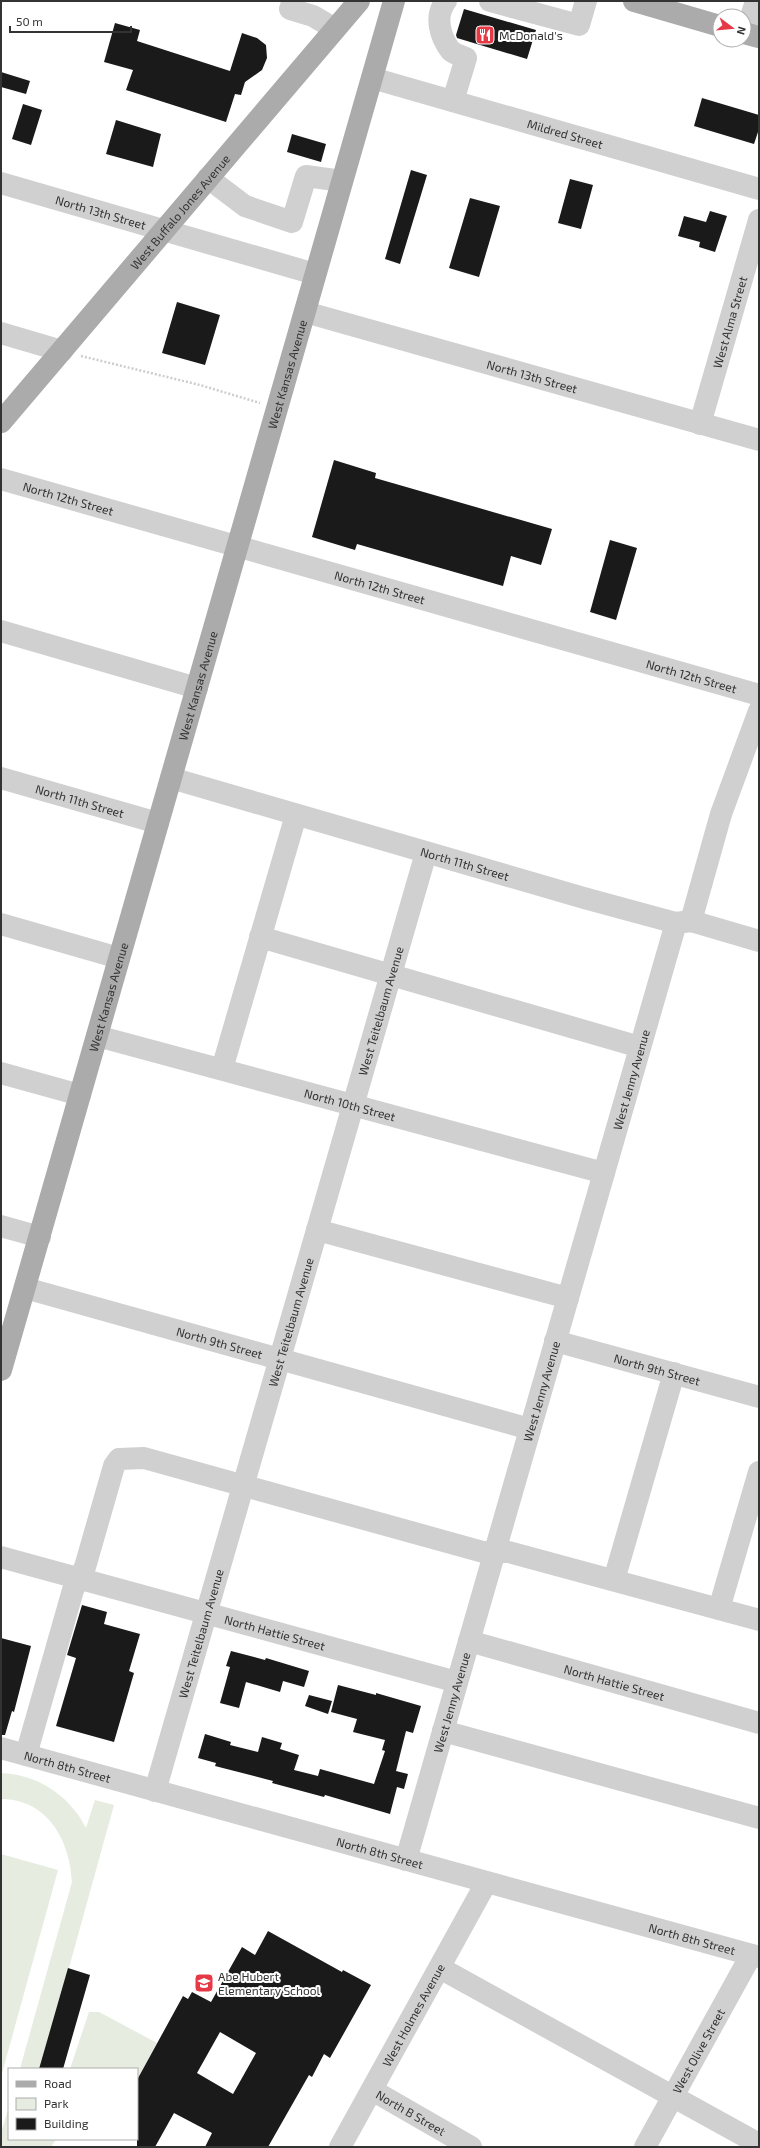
<svg xmlns="http://www.w3.org/2000/svg" width="760" height="2148" font-family="'Exo 2',sans-serif">
  <style>
    .green { fill: #e6ecdf }
    .building { fill: #1a1a1a; fill-rule: evenodd }
    .lines { fill: none; stroke-linecap: round; stroke-linejoin: round }
    .path { stroke: #cdcdcd; stroke-width: 2.5; stroke-dasharray: 2 2; stroke-linecap: butt }
    .minor { stroke: #d0d0d0; stroke-width: 22 }
    .major { stroke: #ababab; stroke-width: 22 }
    .labels { text-anchor: middle; dominant-baseline: central; stroke-width: 4; stroke-linejoin: round; paint-order: stroke }
    .poi-label { font-size: 12px; fill: #333; stroke: #fff; text-anchor: start }
    .street-label { font-size: 12px; fill: #333; stroke: #fff }
  </style>
  <rect width="100%" height="100%" fill="#fff"/>
  <path class="green" d="M1,1773C37,1774 70,1796 86,1828L95,1800L114,1805L41,2069H20L72,1882C70,1841 48,1799 1,1799Z
    M1,1854L58,1870L1,2077Z
    M89,2012H99L157,2043L137,2080V2069H70Z
    M9,2107V2139H56L51,2147H1V2132Z"/>
  <path class="building" d="M464,9L536,30L527,59L457,38L456,35Z
    M115,23L140,30L137,41L230,71L242,33L257,38L266,45L267,58L262,70L245,82L241,95L235,94L226,122L126,90L133,70L104,62Z
    M1,72L30,81L26,94L1,87Z
    M702,98L759,115V129L754,144L694,126Z
    M23,104L42,110L31,145L12,139Z
    M116,120L161,134L153,167L106,154Z
    M292,134L326,144L321,162L287,152Z
    M411,170L427,175L400,264L385,259Z
    M570,179L593,185L581,229L558,223Z
    M470,198L500,206L479,277L449,268Z
    M710,211L727,216L715,252L699,247L700,242L678,236L684,216L706,222Z
    M177,302L220,315L205,365L162,353Z
    M334,460L376,473L375,478L552,529L541,565L511,556L503,586L357,544L355,550L312,537Z
    M610,540L637,548L616,620L590,612Z
    M82,1605L107,1612L104,1624L140,1634L129,1671L134,1673L114,1742L56,1726L76,1658L67,1655Z
    M1,1638L31,1646L14,1712L12,1711L5,1735H1Z
    M231,1651L265,1660L266,1658L309,1671L304,1687L283,1681L280,1692L246,1682L239,1708L220,1703L230,1667L226,1666Z
    M338,1685L376,1695V1693L421,1706L413,1733L406,1731L396,1771L408,1774L404,1789L397,1787L390,1814L325,1795L324,1797L272,1783L273,1781L215,1766L216,1763L198,1758L205,1734L231,1742L230,1745L258,1752L262,1737L282,1743L280,1749L299,1755L294,1770L318,1776L320,1769L374,1784L385,1751L382,1750L385,1740L353,1732L357,1719L331,1712Z
    M309,1695L332,1701L328,1714L305,1706Z
    M268,1931L342,1972L343,1970L371,1985L330,2058L324,2054L312,2077L309,2075L268,2147H205L212,2133L174,2113L155,2147H137V2080L183,1996L188,1999L192,1992L211,2002L242,1947L255,1955ZM220,2032L256,2053L233,2094L197,2073Z
    M68,1968L90,1975L63,2069H39Z"/>
  <g class="lines">
    <path class="path" d="M81,356L200,385L260,403"/>
    <g class="minor">
      <path d="M293,1L290,9L313,16L335,29"/>
      <path d="M446,1C434,16 440,37 451,51C455,54 461,56 466,58L453,101"/>
      <path d="M490,1L579,25L586,1"/>
      <path d="M746,33L756,1"/>
      <path id="s1" d="M372,78L759,189"/>
      <path d="M208,178L245,206L292,222L306,176L342,181"/>
      <path id="s2" d="M1,183L315,274"/>
      <path id="s3" d="M305,312L759,440"/>
      <path d="M1,333L62,351"/>
      <path id="s4" d="M700,424L759,220"/>
      <path id="s5" d="M1,479L759,695"/>
      <path d="M1,631L197,688"/>
      <path id="s6" d="M1,778L158,823"/>
      <path id="s7" d="M171,778L584,898L676,923L691,921L759,941"/>
      <path d="M691,921L721,814L759,711"/>
      <path d="M1,924L119,958"/>
      <path d="M260,937L640,1047"/>
      <path id="s8" d="M97,1036L604,1173"/>
      <path d="M222,1069L296,815"/>
      <path d="M1,1073L80,1095"/>
      <path d="M1,1226L40,1237"/>
      <path d="M317,1230L568,1298"/>
      <path id="s9" d="M25,1288L530,1429"/>
      <path id="s10" d="M555,1341L759,1397"/>
      <path id="s11" d="M1,1557L457,1682"/>
      <path d="M614,1580L674,1373"/>
      <path d="M719,1609L759,1472"/>
      <path id="s12" d="M469,1641L759,1723"/>
      <path d="M443,1731L759,1818"/>
      <path id="s13" d="M1,1748L759,1957"/>
      <path d="M26,1755L73,1590L85,1567L114,1466L119,1459L144,1458L483,1552H509L759,1620"/>
      <path id="s14" d="M155,1791L426,853"/>
      <path id="s15" d="M406,1860L676,923"/>
      <path d="M440,1968L759,2144"/>
      <path id="s16" d="M372,2090L471,2147"/>
      <path id="s17" d="M340,2147L486,1883"/>
      <path id="s18" d="M645,2147L751,1955"/>
    </g>
    <g class="major">
      <path d="M634,1L720,26"/>
      <path d="M744,33L759,37"/>
      <path id="s19" d="M1,422L359,1"/>
      <path id="s20" d="M1,1370L394,1"/>
    </g>
  </g>
  <defs>
    <g id="restaurant-square" transform="scale(1)"><rect x="-9" y="-9" width="18" height="18" rx="4" fill="#e63946" stroke="#fff"/><path d="M-5-6h1v4h1v-4h1v4h1v-4h1v5L-1.5 .5V6h-2V.5L-5-1ZM5-6V6H3V1.5H1.5Q1.5-4 5-6Z" fill="#fff"/></g>
    <g id="school-square" transform="scale(1)"><rect x="-9" y="-9" width="18" height="18" rx="4" fill="#e63946" stroke="#fff"/><path d="M0-5L7-2L0 1L-7-2ZM-4 1L0 2.5L4 1V4Q0 6-4 4Z" fill="#fff"/></g>
  </defs>
  <g fill-rule="evenodd">
    <use href="#restaurant-square" x="485" y="35"/>
    <use href="#school-square" x="204" y="1983"/>
  </g>
  <g class="labels">
    <g class="poi-label">
      <text x="499" y="35">McDonald's</text>
      <text x="218" y="1976">Abe Hubert<tspan x="218" dy="14">Elementary School</tspan></text>
    </g>
    <g class="street-label">
      <text stroke="none"><textPath href="#s1" startOffset="201">Mildred Street</textPath></text>
      <text stroke="none"><textPath href="#s19" startOffset="276">West Buffalo Jones Avenue</textPath></text>
      <text stroke="none"><textPath href="#s2" startOffset="104">North 13th Street</textPath></text>
      <text stroke="none"><textPath href="#s4" startOffset="106">West Alma Street</textPath></text>
      <text stroke="none"><textPath href="#s20" startOffset="1036">West Kansas Avenue</textPath></text>
      <text stroke="none"><textPath href="#s3" startOffset="236">North 13th Street</textPath></text>
      <text stroke="none"><textPath href="#s5" startOffset="70">North 12th Street</textPath></text>
      <text stroke="none"><textPath href="#s5" startOffset="394">North 12th Street</textPath></text>
      <text stroke="none"><textPath href="#s5" startOffset="718">North 12th Street</textPath></text>
      <text stroke="none"><textPath href="#s20" startOffset="712">West Kansas Avenue</textPath></text>
      <text stroke="none"><textPath href="#s6" startOffset="82">North 11th Street</textPath></text>
      <text stroke="none"><textPath href="#s7" startOffset="306">North 11th Street</textPath></text>
      <text stroke="none"><textPath href="#s20" startOffset="388">West Kansas Avenue</textPath></text>
      <text stroke="none"><textPath href="#s14" startOffset="812">West Teitelbaum Avenue</textPath></text>
      <text stroke="none"><textPath href="#s15" startOffset="812">West Jenny Avenue</textPath></text>
      <text stroke="none"><textPath href="#s8" startOffset="262">North 10th Street</textPath></text>
      <text stroke="none"><textPath href="#s14" startOffset="488">West Teitelbaum Avenue</textPath></text>
      <text stroke="none"><textPath href="#s9" startOffset="202">North 9th Street</textPath></text>
      <text stroke="none"><textPath href="#s10" startOffset="106">North 9th Street</textPath></text>
      <text stroke="none"><textPath href="#s15" startOffset="488">West Jenny Avenue</textPath></text>
      <text stroke="none"><textPath href="#s11" startOffset="284">North Hattie Street</textPath></text>
      <text stroke="none"><textPath href="#s14" startOffset="164">West Teitelbaum Avenue</textPath></text>
      <text stroke="none"><textPath href="#s12" startOffset="151">North Hattie Street</textPath></text>
      <text stroke="none"><textPath href="#s15" startOffset="164">West Jenny Avenue</textPath></text>
      <text stroke="none"><textPath href="#s13" startOffset="69">North 8th Street</textPath></text>
      <text stroke="none"><textPath href="#s13" startOffset="393">North 8th Street</textPath></text>
      <text stroke="none"><textPath href="#s13" startOffset="717">North 8th Street</textPath></text>
      <text stroke="none"><textPath href="#s17" startOffset="151">West Holmes Avenue</textPath></text>
      <text stroke="none"><textPath href="#s18" startOffset="110">West Olive Street</textPath></text>
      <text stroke="none"><textPath href="#s16" startOffset="45">North B Street</textPath></text>
    </g>
  </g>
  <rect width="760" height="2148" fill="none" stroke="#333333" stroke-width="4"/>
  <rect x="8" y="2068" width="130" height="72" fill="#ffffff" stroke="#adadad"/>
  <rect x="16" y="2081" width="20" height="6" fill="#ababab" stroke="#adadad"/>
  <text x="44" y="2088" font-size="12" fill="#333333">Road</text>
  <rect x="16" y="2098" width="20" height="12" fill="#e6ecdf" stroke="#adadad"/>
  <text x="44" y="2108" font-size="12" fill="#333333">Park</text>
  <rect x="16" y="2118" width="20" height="12" fill="#1a1a1a" stroke="#adadad"/>
  <text x="44" y="2128" font-size="12" fill="#333333">Building</text>
  <g transform="translate(732 28) rotate(106)"><circle r="19" fill="#ffffff" stroke="#adadad"/>
  <path d="M0-3L7 15L0 10L-7 15Z" fill="#e63946"/>
  <text y="-6" font-size="11" font-weight="bold" text-anchor="middle" fill="#333333">N</text>
  </g>
  <path d="M10 26v6h121v-6" fill="none" stroke="#333333" stroke-width="2"/>
  <text x="16" y="26" font-size="12" fill="#333333" stroke="#ffffff" stroke-width="3" paint-order="stroke">50 m</text>
</svg>
